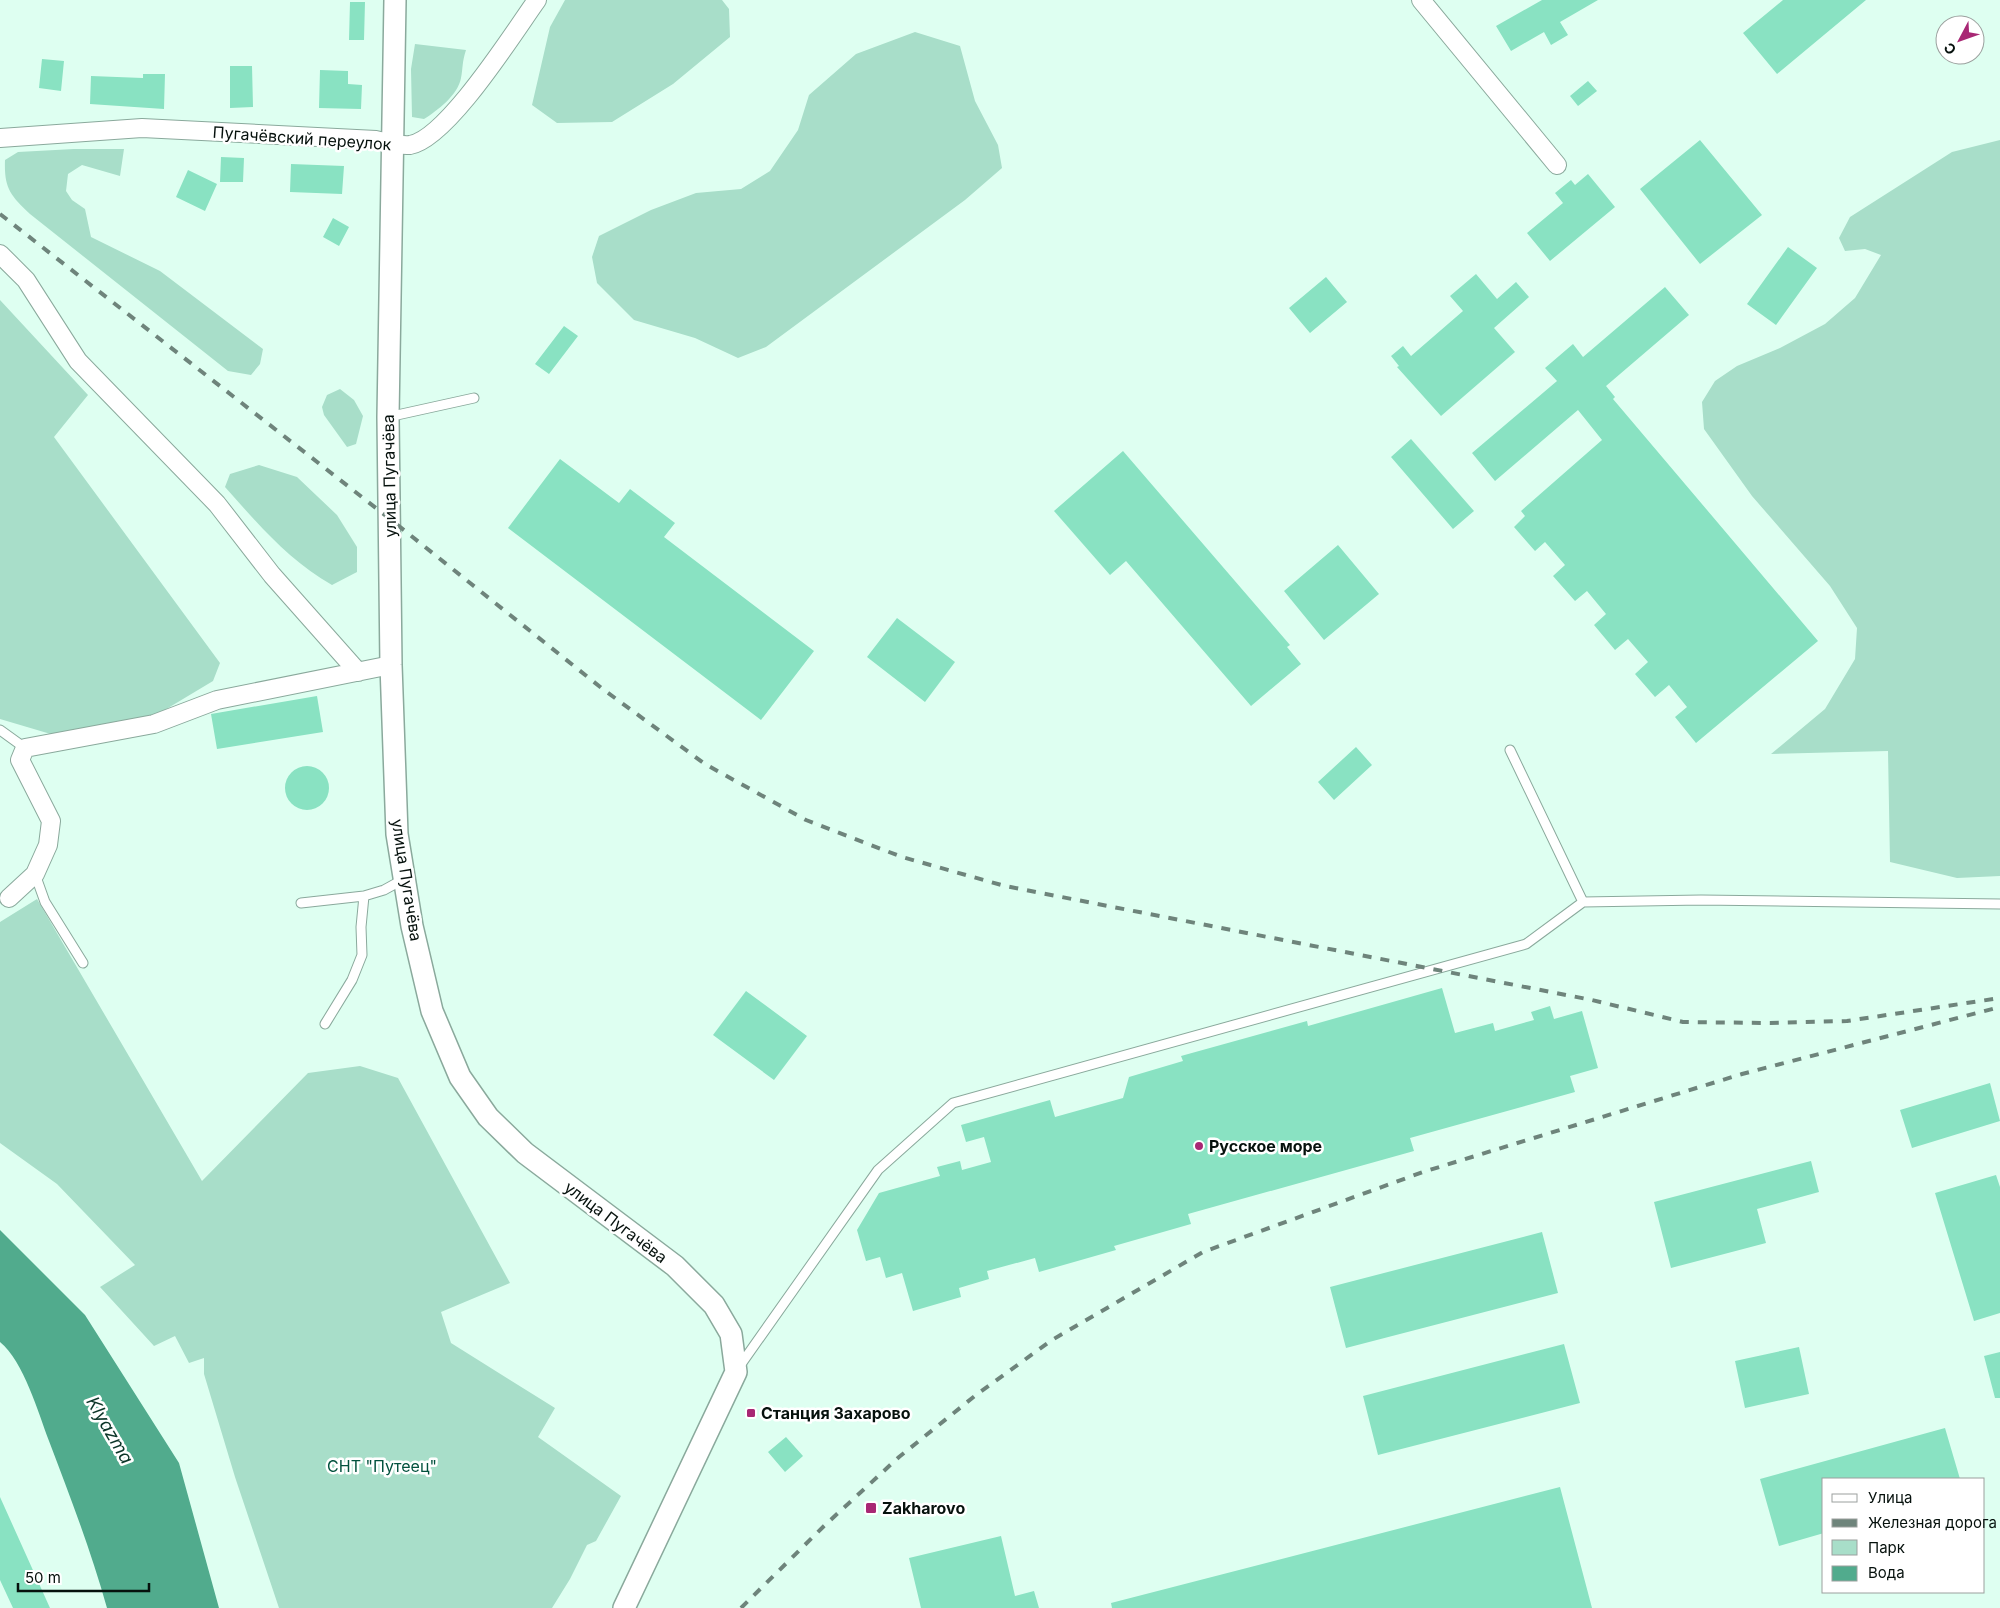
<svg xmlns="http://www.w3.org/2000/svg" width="2000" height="1608" font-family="Inter,sans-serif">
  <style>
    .green { fill: #a8dec9 }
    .water { fill: #51ab8d }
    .building { fill: #89e2c2 }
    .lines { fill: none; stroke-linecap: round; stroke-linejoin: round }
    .service-casing { stroke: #8aa99c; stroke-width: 11 }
    .minor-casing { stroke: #8aa99c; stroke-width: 20 }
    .tertiary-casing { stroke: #8aa99c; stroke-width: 24 }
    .service { stroke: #fff; stroke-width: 9 }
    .minor { stroke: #fff; stroke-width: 18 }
    .tertiary { stroke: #fff; stroke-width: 21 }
    .rail { stroke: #6e847b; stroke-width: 4; stroke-dasharray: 9 9; stroke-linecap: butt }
    .poi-dot { fill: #a82774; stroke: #fff; stroke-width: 2 }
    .labels { text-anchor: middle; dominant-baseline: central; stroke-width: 5; stroke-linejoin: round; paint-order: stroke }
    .street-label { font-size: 16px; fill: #06110d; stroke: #fff }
    .poi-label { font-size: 16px; font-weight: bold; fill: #06110d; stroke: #fff; text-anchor: start }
    .park-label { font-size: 16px; fill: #03523e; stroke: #fff }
    .water-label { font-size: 18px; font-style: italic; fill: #0b3528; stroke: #fff }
  </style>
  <rect width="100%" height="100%" fill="#defff1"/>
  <path class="green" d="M565,0H722L729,9L730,37L673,84L612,122L557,123L532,105L550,27Z
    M915,32L960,46L975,101L998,145L1002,168L965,200L766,347L738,358L695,338L634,320L597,283L592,257L599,236L651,210L696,193L741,189L770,171L798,130L809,95L856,54Z
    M415,44L466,50C462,62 463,67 461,78C458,95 437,111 424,119L412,117L411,69Z
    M2000,140V876L1957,878L1890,862L1888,751L1771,754L1825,709L1855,659L1857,628L1830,586L1752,496L1704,429L1702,402L1715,381L1737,366L1780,348L1825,324L1855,298L1881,255L1865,249L1845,251L1839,238L1850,217L1952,152Z
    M74,149H124L120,176L82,165L68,174L66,191L72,200L85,209L91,237L160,271L263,349L260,364L251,375L228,371L30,214C10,195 4,188 5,160L18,152Z
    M0,300L88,395L54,437L220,663L213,681L158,714L54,735L0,719Z
    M340,389L354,400L363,416L356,444L347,447L324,415L322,407L327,395Z
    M259,465L297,477L337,515L357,547V572L332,585C289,561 258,524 225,487L230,474Z
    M37,899L202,1181L308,1073L360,1066L398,1078L510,1283L441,1312L451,1343L555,1408L538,1437L621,1496L596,1541L587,1545L570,1579L552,1608H279L235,1477L204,1374V1358L189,1363L175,1336L154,1346L100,1287L135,1265L57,1184L0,1143V922Z"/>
  <path class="water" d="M0,1230L85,1315L179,1463L219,1608H107C91,1551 70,1496 49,1441C38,1412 24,1362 0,1342Z"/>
  <path class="building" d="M1542,0H1598L1560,22L1568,35L1551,45L1544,32L1511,51L1496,26Z
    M1783,0H1866L1777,74L1743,33Z
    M350,2H365L364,40H349Z
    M42,59L64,61L61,91L39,88Z
    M230,66H252L253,107L230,108Z
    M320,70L348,71V84L362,85L361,109L319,108Z
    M143,74H165L164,109L90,104L91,76L143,78Z
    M1588,81L1597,91L1578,106L1570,96Z
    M1700,140L1762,215L1700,264L1640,189Z
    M221,157L244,158L243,182H220Z
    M291,164L344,166L342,194L290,192Z
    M188,170L217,184L205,211L176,197Z
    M1588,174L1615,207L1550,261L1527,233L1563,203L1555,193L1571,180L1575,185Z
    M333,218L349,227L339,246L323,237Z
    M1788,247L1817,268L1776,325L1747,304Z
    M1476,274L1497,299L1516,282L1529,297L1494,328L1515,352L1441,416L1397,367L1399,366L1391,356L1403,346L1411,356L1463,311L1450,296Z
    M1326,277L1347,302L1310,333L1289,308Z
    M1665,287L1689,315L1606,386L1615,397L1613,399L1818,641L1696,743L1675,717L1687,707L1669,685L1655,697L1635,674L1648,662L1628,639L1615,650L1594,625L1606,614L1587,591L1575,601L1553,576L1565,565L1545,542L1535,551L1514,527L1525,516L1521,511L1602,440L1578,410L1495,481L1472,453L1557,381L1545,368L1573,344L1583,357Z
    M564,326L578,336L549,374L535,364Z
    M1411,439L1474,511L1453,529L1391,457Z
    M1123,451L1290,645L1287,647L1301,664L1251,706L1126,561L1110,575L1054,511Z
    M560,459L619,503L630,489L675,523L664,537L814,651L761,720L508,528Z
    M1338,545L1379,594L1324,640L1284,591Z
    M897,618L955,662L925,702L867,657Z
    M317,696L323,732L217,749L211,714Z
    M1356,747L1372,765L1334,800L1318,782Z
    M285 788a22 22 0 1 1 44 0a22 22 0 1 1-44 0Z
    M1442,988L1455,1033L1493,1023L1495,1031L1534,1020L1531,1012L1550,1006L1554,1019L1582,1011L1598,1068L1570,1076L1575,1092L1410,1138L1414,1151L1188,1214L1191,1224L1114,1246L1116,1250L1039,1272L1035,1258L987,1271L989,1279L959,1288L961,1297L913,1311L902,1273L886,1278L880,1257L866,1261L857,1230L879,1193L940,1176L937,1167L960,1161L962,1170L991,1162L984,1137L966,1142L961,1125L1050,1100L1055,1117L1123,1098L1129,1077L1183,1061L1181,1056L1307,1021L1308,1026Z
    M746,991L807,1036L774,1080L713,1035Z
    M1990,1083L2000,1121L1912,1148L1900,1110Z
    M1811,1161L1819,1192L1757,1209L1766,1243L1671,1268L1654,1202Z
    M1996,1175L2000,1187V1313L1974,1321L1935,1193Z
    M1542,1232L1558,1293L1346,1348L1330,1287Z
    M1564,1344L1580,1403L1378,1455L1363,1396Z
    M1799,1347L1809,1394L1745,1408L1735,1361Z
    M2000,1352V1398H1995L1984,1356Z
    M1945,1428L1960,1479H1824V1533L1779,1546L1760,1479Z
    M786,1437L803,1456L785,1472L768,1452Z
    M1560,1487L1592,1608H1112L1111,1603Z
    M0,1497L50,1608H13L0,1580Z
    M1001,1536L1015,1596L1034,1591L1039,1608H921L909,1558Z"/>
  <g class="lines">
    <g class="service-casing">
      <path id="service" d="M388,417L474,398
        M0,730L25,748
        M35,874L45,902L83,963
        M1583,902L1701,900L2000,904
        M301,903L364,896
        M325,1024L352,980L362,955L361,927L364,896L384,890L404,879
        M739,1367L878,1170L953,1103L1526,944L1583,902L1510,750"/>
    </g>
    <g class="minor-casing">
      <path id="minor" d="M1421,0L1557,165
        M0,138L142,128L376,140C386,142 399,146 410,145C447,139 514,32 537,0
        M0,254L26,280L78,361L217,504L272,575L358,672
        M9,898L35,874L48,845L51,821L20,760L25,748L154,724L217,700L391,665"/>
    </g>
    <g class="tertiary-casing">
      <path id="tertiary" d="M395,0L388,417L391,665L397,834L412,926L432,1011L460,1077L488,1117L525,1153L675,1266L714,1305L731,1334L736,1372L624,1608"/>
    </g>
    <use href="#service" class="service"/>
    <use href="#minor" class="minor"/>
    <use href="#tertiary" class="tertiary"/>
    <path class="rail" d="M0,214L390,519L604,690L705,764L806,820L902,857L1005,886L1592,1000L1683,1022L1770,1023L1847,1021L2000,998
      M741,1608L824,1526L899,1457L976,1395L1052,1340L1203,1252L1423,1172L1742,1074L2000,1007"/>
  </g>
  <g class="poi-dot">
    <circle cx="1199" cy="1146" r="5"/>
    <rect x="746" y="1408" width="10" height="10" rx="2.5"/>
    <rect x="865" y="1502" width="12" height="12" rx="2.5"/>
  </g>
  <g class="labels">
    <g class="street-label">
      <text transform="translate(302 138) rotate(4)">Пугачёвский переулок</text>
      <text transform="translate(389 476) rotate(-91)">улица Пугачёва</text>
      <text transform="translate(407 880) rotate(81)">улица Пугачёва</text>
      <text transform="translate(616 1222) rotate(37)">улица Пугачёва</text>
    </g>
    <g class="poi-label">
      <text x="1209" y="1146">Русское море</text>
      <text x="761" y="1413">Станция Захарово</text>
      <text x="882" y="1508">Zakharovo</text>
    </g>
    <g class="park-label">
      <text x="382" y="1466">СНТ "Путеец"</text>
    </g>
    <g class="water-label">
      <text transform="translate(110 1430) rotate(60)">Klyazma</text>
    </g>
  </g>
  <rect x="1822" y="1478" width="162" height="115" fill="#ffffff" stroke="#9ba09e"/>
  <rect x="1832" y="1494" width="25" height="8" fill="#ffffff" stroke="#9ba09e"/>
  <text x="1868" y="1503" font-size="15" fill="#06110d">Улица</text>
  <rect x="1832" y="1519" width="25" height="8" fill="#6e847b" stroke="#9ba09e"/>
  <text x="1868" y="1528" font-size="15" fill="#06110d">Железная дорога</text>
  <rect x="1832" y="1540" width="25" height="15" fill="#a8dec9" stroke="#9ba09e"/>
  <text x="1868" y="1553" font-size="15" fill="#06110d">Парк</text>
  <rect x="1832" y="1566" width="25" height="15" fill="#51ab8d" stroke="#9ba09e"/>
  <text x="1868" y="1578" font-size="15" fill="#06110d">Вода</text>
  <g transform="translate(1960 40) rotate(229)"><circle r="24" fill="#ffffff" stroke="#9ba09e"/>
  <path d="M0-4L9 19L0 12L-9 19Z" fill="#a82774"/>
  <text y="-8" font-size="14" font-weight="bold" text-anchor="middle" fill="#06110d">С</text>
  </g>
  <path d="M18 1583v8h131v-8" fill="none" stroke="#06110d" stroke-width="2.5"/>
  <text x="25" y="1583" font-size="15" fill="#06110d" stroke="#ffffff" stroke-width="4" paint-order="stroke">50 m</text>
</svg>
